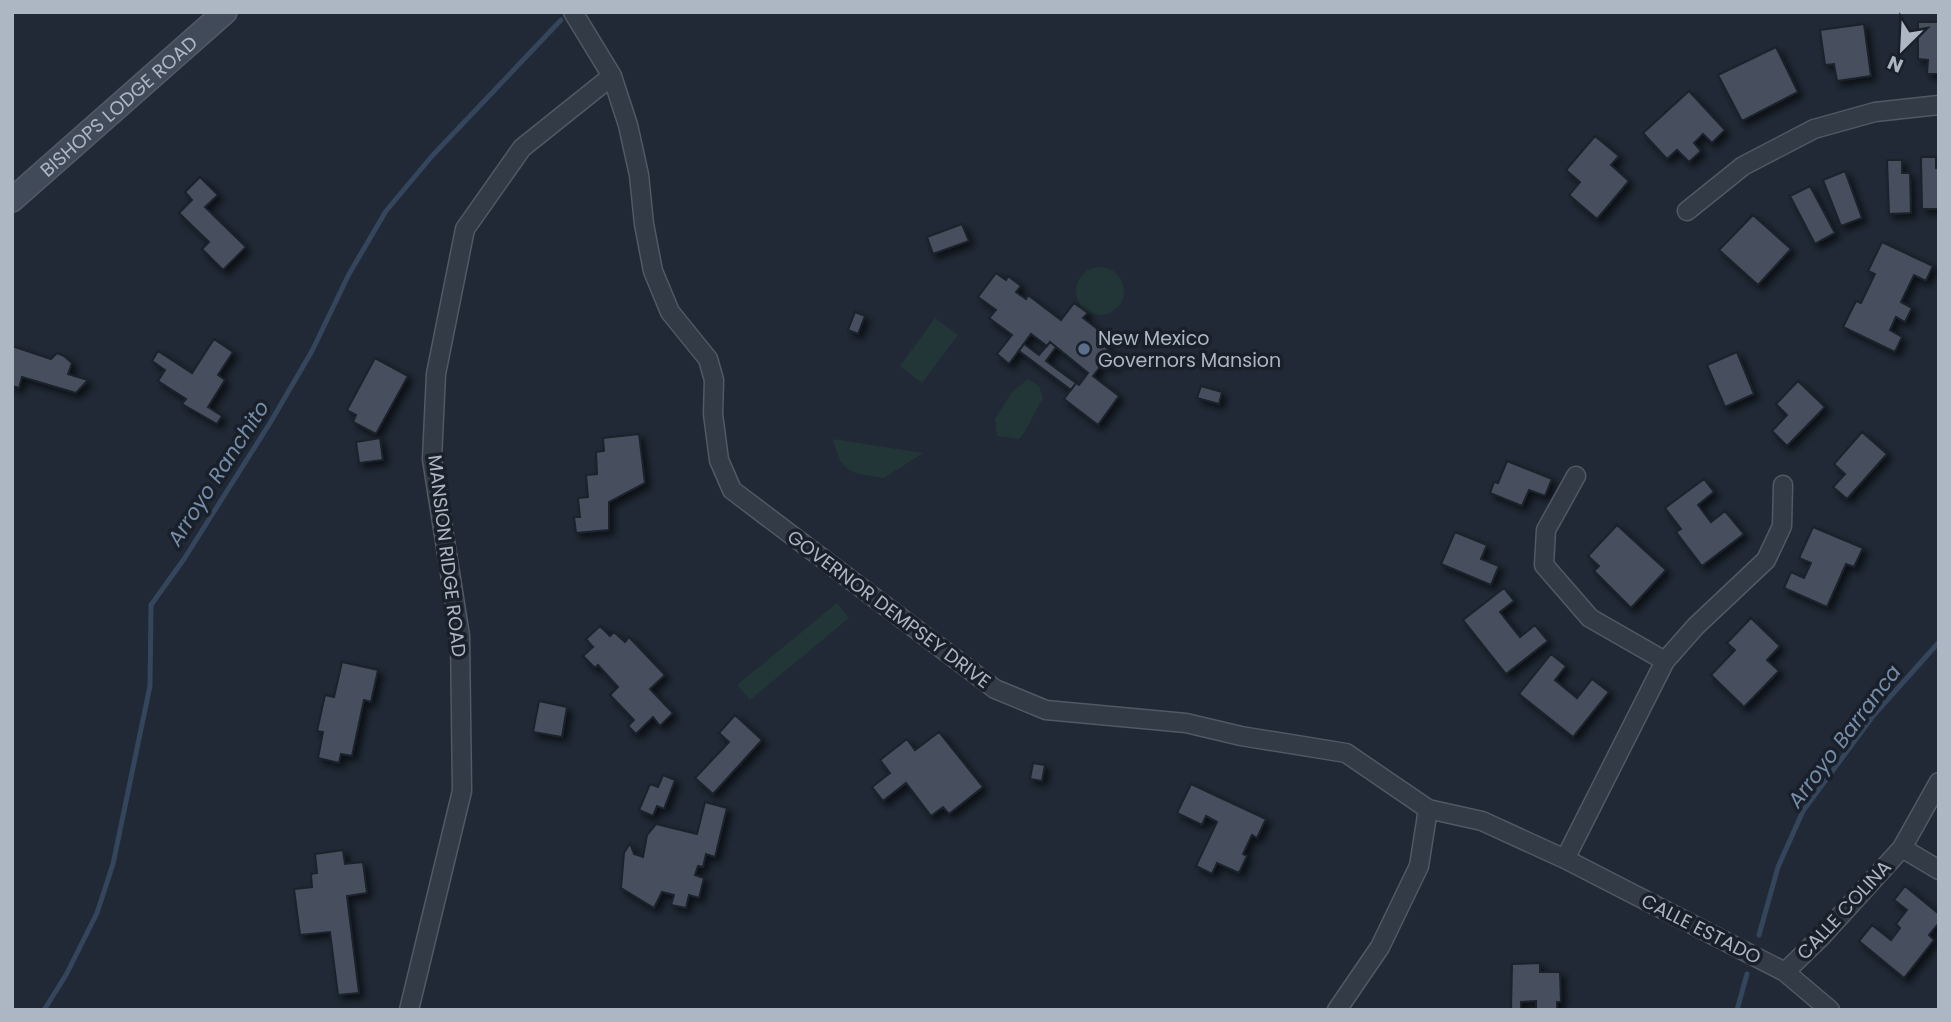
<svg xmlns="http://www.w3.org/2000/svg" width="1951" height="1022" font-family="Poppins,sans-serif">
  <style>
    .green { fill: #233637 }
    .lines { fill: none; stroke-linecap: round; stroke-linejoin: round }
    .stream { stroke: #34455c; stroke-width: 5 }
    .building { fill: #46505f; stroke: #1b222c; stroke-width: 2; filter: url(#shadow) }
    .street-casing { stroke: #515964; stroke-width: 21 }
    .secondary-casing { stroke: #515964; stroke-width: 26 }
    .street { stroke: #333b46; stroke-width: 18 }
    .secondary { stroke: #414a59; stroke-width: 23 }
    .service-dot { fill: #5c6f8a; stroke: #19202a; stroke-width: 2.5 }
    .labels { text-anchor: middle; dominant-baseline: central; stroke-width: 7; stroke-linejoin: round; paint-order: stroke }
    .street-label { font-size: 19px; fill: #adb6c3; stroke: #19202a }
    .poi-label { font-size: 19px; fill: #adb6c3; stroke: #19202a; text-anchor: start }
    .water-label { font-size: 21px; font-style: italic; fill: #768daa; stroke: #19202a }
  </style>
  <defs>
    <filter id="shadow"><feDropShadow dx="4.5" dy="4.5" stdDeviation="3.5" flood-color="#0009"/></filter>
  </defs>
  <rect width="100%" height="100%" fill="#202935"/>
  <path class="green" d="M1076 291a24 24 0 1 1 48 0a24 24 0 1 1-48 0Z
    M935,318L958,335L922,383L900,366Z
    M1028,379L1039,386L1043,399C1034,412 1029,428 1019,439L997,436L995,419L1012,392Z
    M833,439L923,453L884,478C852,473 841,474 833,439Z
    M837,603L849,618L750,700L737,685Z"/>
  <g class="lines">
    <path class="stream" d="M1759,935L1778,867L1803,811L1873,716L1939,642
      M44,1010L66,975L97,913L113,864L150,686L151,605L184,559L270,423L312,351L349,274L386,211L432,156L561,20
      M1737,1010L1747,974"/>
  </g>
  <path class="building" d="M1918,22H1939V74H1927L1928,60L1918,59Z
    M1864,24L1871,76L1837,81L1834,64L1825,65L1820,30Z
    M1776,47L1798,92L1742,121L1718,75Z
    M1689,91L1725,130L1712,143L1703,134L1694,143L1701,151L1689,162L1677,150L1667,159L1643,133Z
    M1595,136L1619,156L1611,165L1629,181L1597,219L1569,195L1580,182L1566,170Z
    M1921,157H1936V168H1939V209H1922Z
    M1887,160H1902V173H1910L1911,213L1889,214Z
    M1845,171L1862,218L1841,226L1823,180Z
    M200,177L218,195L205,207L246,247L223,270L202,249L209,242L179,213L192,200L185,192Z
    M1810,186L1835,233L1815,244L1790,196Z
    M1753,215L1791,249L1758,285L1719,250Z
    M962,224L969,241L933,254L927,237Z
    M1882,242L1933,266L1926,281L1914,275L1901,302L1912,308L1905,322L1896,317L1890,330L1902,337L1895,352L1843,327L1856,301L1861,303L1875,274L1868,271Z
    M996,273L1006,280L1008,276L1021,286L1016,292L1026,299L1028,295L1061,320L1074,303L1088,313L1083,318L1108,337L1103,345L1120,358L1113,367L1105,361L1093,376L1119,396L1098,425L1064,399L1076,383L1079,385L1088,373L1050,342L1047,346L1031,334L1009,364L997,354L1012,335L989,318L996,310L978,297Z
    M855,312L865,316L858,334L848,330Z
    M214,339L233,352L218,375L225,380L208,407L222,416L217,424L182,404L186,399L158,381L165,370L152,361L158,351L192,373Z
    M1050,342L1056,347L1046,361L1076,383L1071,390L1019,351L1024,344L1039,355Z
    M12,346L51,359L57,353L64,356L72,363L68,374L88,380L76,393L22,377L19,388L12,386Z
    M1737,352L1754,394L1725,407L1707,365Z
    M375,358L408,376L376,434L353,422L356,415L347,410Z
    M1798,381L1825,407L1787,446L1772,431L1787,415L1776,404Z
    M1201,386L1222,392L1219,404L1197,398Z
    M1862,432L1887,454L1847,499L1833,487L1845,474L1834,464Z
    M639,434L645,483L609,502V530L576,533L574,517H580L578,498L588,497L586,475L597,474L596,452L604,451L603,438Z
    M380,438L383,460L359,463L356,442Z
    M1507,461L1552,479L1545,496L1529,490L1522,506L1490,493L1494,482L1498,483Z
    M1704,479L1714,492L1698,505L1711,522L1725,511L1744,534L1702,566L1676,532L1681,529L1665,508Z
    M1617,525L1666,570L1631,608L1594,571L1599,566L1588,556Z
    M1813,527L1863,548L1854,567L1846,564L1827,607L1784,588L1791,572L1804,578L1811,563L1799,558Z
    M1455,532L1487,545L1481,559L1499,566L1491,585L1441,564Z
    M1504,588L1514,601L1500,612L1520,637L1535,625L1548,641L1506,674L1463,620Z
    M1751,618L1780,646L1767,660L1779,671L1744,707L1711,675L1735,650L1727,643Z
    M600,626L610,636L614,632L625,642L629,637L665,675L650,689L673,713L660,726L653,717L636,734L628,726L634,720L610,695L618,687L598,665L595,668L583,656L593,647L586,639Z
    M1551,654L1566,666L1555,680L1577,698L1592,679L1609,692L1573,737L1519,694Z
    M342,662L378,670L371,702L364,700L352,756L341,754L339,763L318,758L323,732L317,731L325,695L334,697Z
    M539,701L567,707L562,737L533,732Z
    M735,715L762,740L713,794L695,778L729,742L719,733Z
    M939,732L983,787L949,814L943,807L931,816L906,783L883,801L872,787L890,773L880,760L907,739L915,750Z
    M1033,763L1045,765L1042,781L1030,779Z
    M663,775L675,780L664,809L657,806L653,816L639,810L650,784L658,787Z
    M1191,784L1266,819L1257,838L1252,835L1243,854L1247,856L1239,873L1217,863L1212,874L1196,866L1217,822L1206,816L1202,825L1177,813Z
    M705,802L727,808L715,857L706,854L703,867L698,866L695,875L704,878L699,898L689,895L686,908L671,905L674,895L662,892L654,908L621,888L624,853L630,843L634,854L643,857L647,835L656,824L697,834Z
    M343,850L345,864L363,862L367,893L347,896L359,993L338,995L330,932L300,935L294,889L312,887L311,874L317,873L315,854Z
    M1905,886L1939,914V923L1929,935L1934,940L1904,978L1859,941L1872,925L1891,940L1900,928L1896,924L1907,910L1894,900Z
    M1540,963V972H1560L1561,1002H1557V1010H1536V1001L1521,1002V1010H1511L1512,964Z"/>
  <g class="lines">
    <g class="street-casing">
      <path id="street" d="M573,12L612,76L628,125L639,175L644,224L653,271L670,312L708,359L714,380L713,414L719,460L732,490L995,689L1046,710L1186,723L1241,736L1346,753L1428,809L1419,866L1380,947L1337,1010
        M1687,211L1743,166L1814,129L1875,112L1939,105
        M1576,476L1546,530L1544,565L1590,618L1665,661
        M1428,809L1482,821L1565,859L1785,972L1830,1010
        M1902,848L1939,870
        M1565,859L1665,661L1696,626L1766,560L1782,526L1783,485
        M1785,972L1822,936L1902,848L1939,782
        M409,1010L462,791L460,636L432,459L436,374L465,229L522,148L612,76"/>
    </g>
    <g class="secondary-casing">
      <g id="secondary">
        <path id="s1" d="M12,200L225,12"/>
      </g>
    </g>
    <use href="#street" class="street"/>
    <use href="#secondary" class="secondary"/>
  </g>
  <circle class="service-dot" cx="1084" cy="349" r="7"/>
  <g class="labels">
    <g class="street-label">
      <text stroke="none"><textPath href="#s1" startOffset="142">BISHOPS LODGE ROAD</textPath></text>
      <text transform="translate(447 556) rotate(83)">MANSION RIDGE ROAD</text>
      <text transform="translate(889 609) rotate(37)">GOVERNOR DEMPSEY DRIVE</text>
      <text transform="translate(1844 910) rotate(-47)">CALLE COLINA</text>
      <text transform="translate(1701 929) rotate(27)">CALLE ESTADO</text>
    </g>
    <g class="poi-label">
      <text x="1098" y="338">New Mexico<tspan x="1098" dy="22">Governors Mansion</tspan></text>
    </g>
    <g class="water-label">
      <text transform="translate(218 473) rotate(-57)">Arroyo Ranchito</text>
      <text transform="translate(1844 736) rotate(-53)">Arroyo Barranca</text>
    </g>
  </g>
  <rect width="1951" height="1022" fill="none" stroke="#adb6c3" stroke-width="28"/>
  <g transform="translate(1902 49) rotate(204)" stroke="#19202a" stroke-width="5" paint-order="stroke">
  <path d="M0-5L12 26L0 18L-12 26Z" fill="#adb6c3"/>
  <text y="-10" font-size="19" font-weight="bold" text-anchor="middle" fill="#adb6c3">N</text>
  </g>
</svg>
